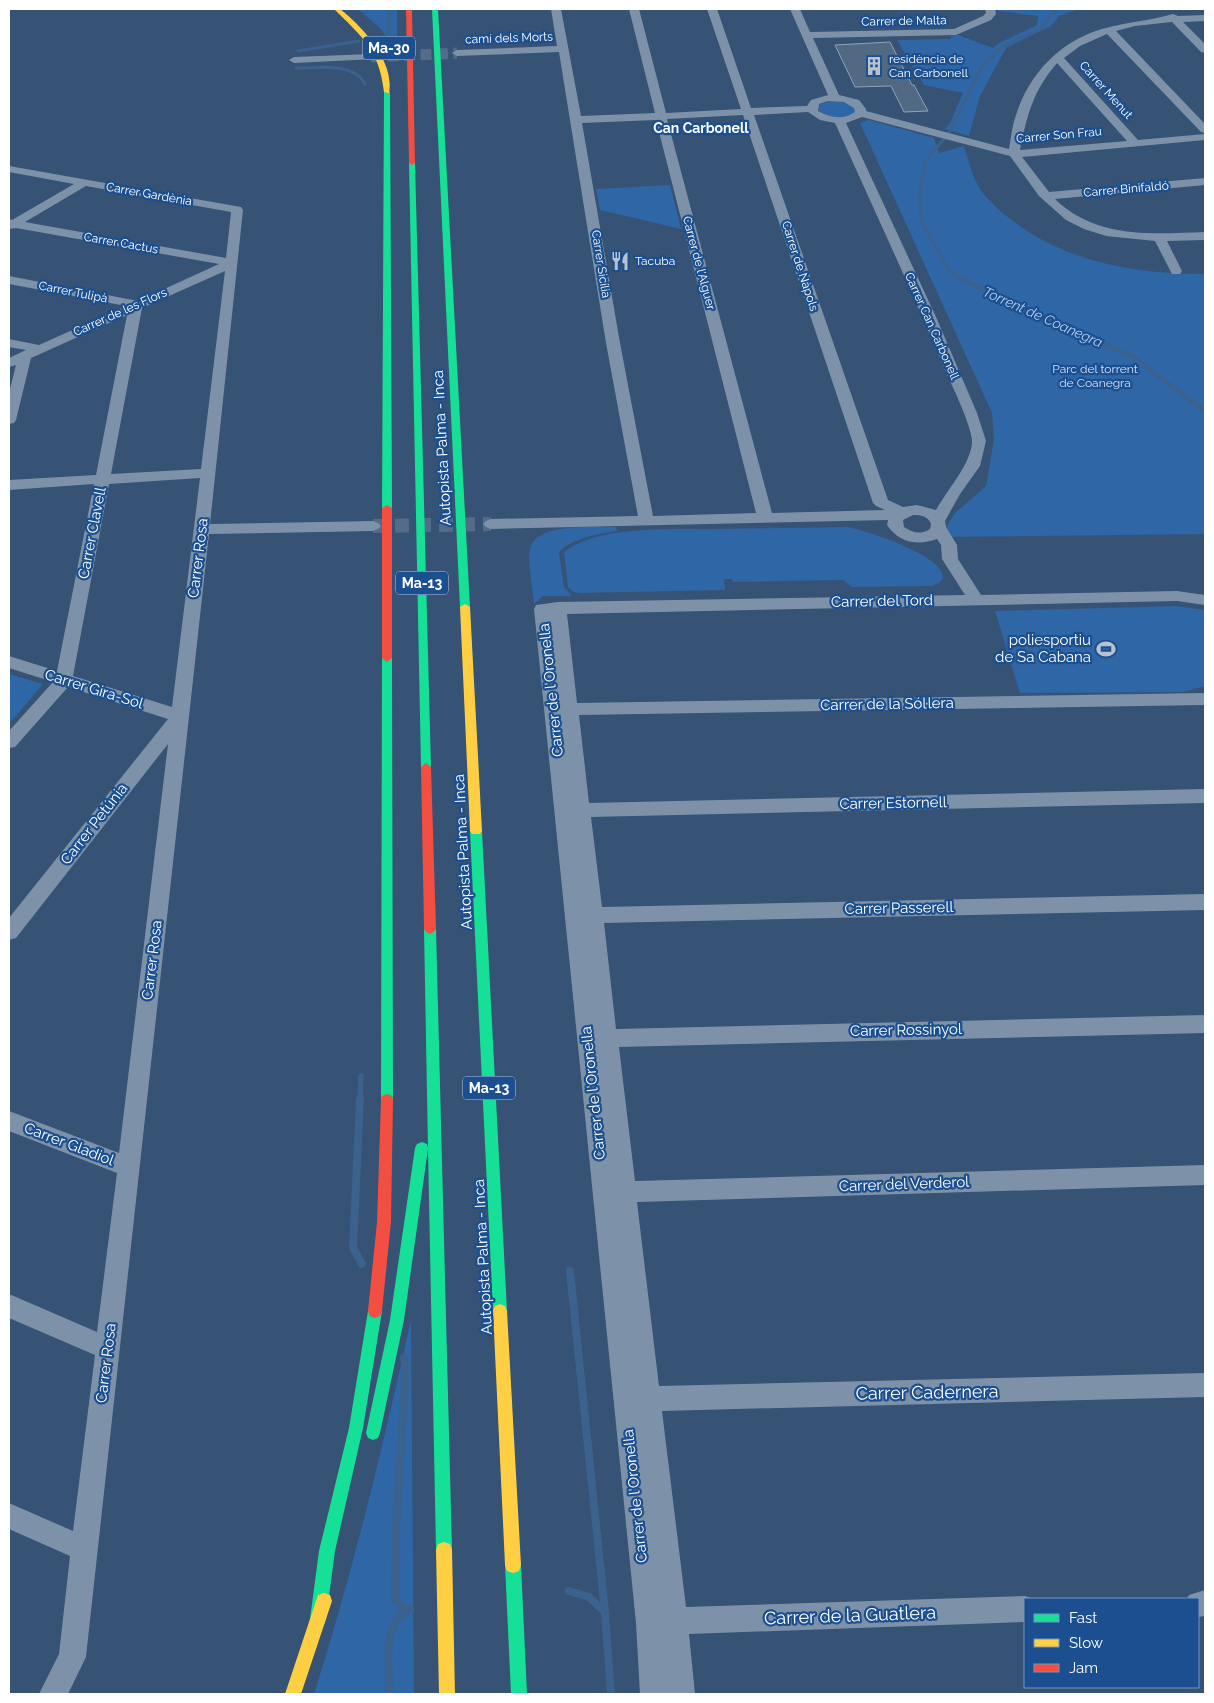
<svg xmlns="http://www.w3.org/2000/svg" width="1214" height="1703" font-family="Raleway,sans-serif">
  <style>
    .green { fill: #2f66a5 }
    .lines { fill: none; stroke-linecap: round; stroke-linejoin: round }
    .stream-far3 { stroke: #3b618d; stroke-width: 3 }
    .stream-far2 { stroke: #3b618d; stroke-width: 4.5 }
    .stream-far1 { stroke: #3b618d; stroke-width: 5.5 }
    .stream { stroke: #3b618d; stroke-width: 8 }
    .building { fill: #526984; stroke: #92a2b6 }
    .street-tunnel-far1 { stroke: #546c89; stroke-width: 11; stroke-dasharray: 11 5.5; stroke-linecap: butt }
    .street-tunnel { stroke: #546c89; stroke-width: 14; stroke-dasharray: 14 8; stroke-linecap: butt }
    .street { fill: #7d92a8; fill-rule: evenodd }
    .fast { fill: #16e098; fill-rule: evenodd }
    .slow { fill: #ffcf43; fill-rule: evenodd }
    .jam { fill: #f24e42; fill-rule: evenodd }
    .labels { text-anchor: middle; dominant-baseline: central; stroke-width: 4.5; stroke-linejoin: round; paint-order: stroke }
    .far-street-label { font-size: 12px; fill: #fff; stroke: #1b4f8f }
    .far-poi-label { font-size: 12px; fill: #fff; stroke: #1b4f8f; text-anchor: start }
    .far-park-label { font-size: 12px; fill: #cfe3fa; stroke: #1b4f8f }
    .shield { fill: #1b4f8f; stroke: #bbcadd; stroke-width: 1 }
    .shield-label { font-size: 14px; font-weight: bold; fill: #fff }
    .far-neighbourhood-label { font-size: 14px; font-weight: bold; fill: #fff; stroke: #1b4f8f }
    .far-water-label { font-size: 14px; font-style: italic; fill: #b5d3f5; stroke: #1b4f8f }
    .street-label { font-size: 15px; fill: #fff; stroke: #1b4f8f }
    .poi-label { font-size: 15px; fill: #fff; stroke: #1b4f8f; text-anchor: end }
    .near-street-label { font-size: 18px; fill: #fff; stroke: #1b4f8f }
  </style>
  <rect width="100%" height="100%" fill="#365274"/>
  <path class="green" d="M358,9H397V52L379,27Z
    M997,9H1079L1059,16L1051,26L1006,48L980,96L969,136L945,129L950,123L963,93L924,85L897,40L951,39V36L958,35L993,48L999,43L1037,25L1038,16L999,11Z
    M833,100L846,101L855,106L856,112C846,120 829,119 819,111L818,105Z
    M869,120L934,138L939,153L964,146C969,162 973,179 982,192C991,203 1002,213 1013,221C1068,263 1138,274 1205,274V534L941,537L954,514L986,486L994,439L992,413L860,123Z
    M670,185L681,229L600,210L596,189Z
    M616,527L617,531C601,533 568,539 559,553L564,587L572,596H543L534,604C533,590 527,561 530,549C535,522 597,527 616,527Z
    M848,527C867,531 944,555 943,578L939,583L932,586L852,587L843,580L733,582L732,579H724L725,590L580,593L574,592L568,587L564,552C600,524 677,530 721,529C763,528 806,528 848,527Z
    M1176,606L1205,610V686L1184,692L1020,693L995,611Z
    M9,674L43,684L9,724Z
    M411,1320L414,1694H314C353,1571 383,1446 411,1320Z"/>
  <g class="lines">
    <path class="stream-far3" d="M387,33H389V9
      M298,51L359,41
      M296,68C316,68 354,62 365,84
      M959,277L950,272L921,221L920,192L926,161L950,131L982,67L1002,47L1041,29L1057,9"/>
    <path class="stream-far2" d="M957,276L1011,305L1133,357L1205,411"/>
    <path class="stream-far1" d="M360,1100L361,1076"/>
    <path class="stream" d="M360,1099L353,1248L362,1264
      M570,1271L605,1612L611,1694
      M404,1358L406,1366L396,1525L395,1600L404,1609
      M569,1591L589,1597L604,1611
      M390,1694C389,1669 381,1620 410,1609"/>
  </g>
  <path class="building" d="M890,42L912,85H914L928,111L904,112L891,86L855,87L835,45Z"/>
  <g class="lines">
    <path class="street-tunnel-far1" d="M371,57L457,53"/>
    <path class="street-tunnel" d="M373,526L491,524"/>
    <path class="street" d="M551,9H561L581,116L655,113L629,9H639L666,113L741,109L707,9H717L751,108L807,106L811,100L828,95L790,9H800L810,32L954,29L983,16L986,13L985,9H995L996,14L991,20L956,35L813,38L839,95L859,100L866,109V111L1009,149C1011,138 1012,126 1016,115C1029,74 1060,41 1102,29C1125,22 1150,21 1173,14L1178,16L1205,15V21L1183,22L1205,44V53L1201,52L1172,22L1135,26L1116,31L1205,124V133L1201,132L1107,34L1080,46L1064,58L1138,140L1205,134V140L1022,157L1049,192L1205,178V185L1055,199C1096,239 1152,234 1205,232V240L1167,241L1182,271L1180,274H1172L1155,241L1106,236L1084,229L1066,220L1039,196L1010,156L862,117L846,123L936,317L977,413L986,441L980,466L960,494L945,521L946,527L957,545L958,559L981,595L1177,591L1205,595V605L1177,601L567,614L577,703L1205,693V705L579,715L589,803L1205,789V803L591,817L602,907L1205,894V910L604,923L616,1029L1205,1015V1033L619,1047L635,1181L1205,1165V1185L637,1202L659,1386L1205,1373V1397L662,1411L686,1607L1025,1596L1034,1599H1025V1622L689,1634L695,1694H640L636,1623L534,609L536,605L558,602L965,595L942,559L941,545L937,539C918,546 899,543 887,525L888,520L491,529L486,527L483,524L486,521L491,519L638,516L606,343L559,52L457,56L452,53L457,50L557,46ZM1057,63L1127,141L1020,150C1027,115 1033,91 1057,63ZM828,101L844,102L854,108L855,112C844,120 830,118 818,111L819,104ZM808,112L820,120L835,123C871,203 908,282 942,363C950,382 970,421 972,440C973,462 946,491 936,510L917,505L903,507L888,500L754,115ZM743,115L873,503L876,506L885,510L772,513L667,119ZM656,120L756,513L653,516L620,343L582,123ZM913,515C921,515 928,516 931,524L930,529C920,535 913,533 904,527L903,520Z
      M371,54L376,57L375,59L294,63L289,60L294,57Z
      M9,166L241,207L243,210L210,524L373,521L378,523L381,526L378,529L373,531L209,534L86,1657L68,1694H39L59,1654L70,1556L9,1529V1503L73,1531L95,1355L9,1318V1294L97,1332L117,1173L9,1131V1111L119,1153L168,744L16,938L9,940V918L168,719L68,687L15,747L9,748V731L53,682L9,668V656L57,671L94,484L9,490V480L96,475L127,315L31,358L16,420L14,423L9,424V393L16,365L9,367V358L26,350L9,347V339L39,345L126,306L9,284V276L138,301L219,264L16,228L9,229V219L12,220L74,184L9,172ZM86,186L231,212L226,258L25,222ZM225,271L201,469L111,474L142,308ZM200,478L172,707L73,676L109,484Z
      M1205,1590V1616L1198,1617V1599H1187L1189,1595Z"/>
    <path class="fast" d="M432,9H438L470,607L465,610L460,607Z
      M387,90L390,92L392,508L387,511L382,508L384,92Z
      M412,161L415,163L431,767L426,771L421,767L409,163Z
      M387,654L392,658L393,1100L392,1104L387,1106L382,1104L381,1100L382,658Z
      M476,827L480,828L482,831L507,1311L505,1316L500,1318L495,1316L493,1311L470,831L472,828Z
      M430,924L434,926L436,929L452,1550L450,1556L444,1558L438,1556L436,1550L428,1149L404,1320L380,1433L378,1438L373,1440L368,1438L366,1433L390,1320L415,1148L417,1144L422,1142L427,1144L428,1148L424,929L426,926Z
      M375,1304L380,1306L382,1311L363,1428L335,1551L326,1619L324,1625L318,1627L312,1625L310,1619L319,1551L349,1428L368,1311L370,1306Z
      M513,1557L519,1559L521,1565L527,1694H511L505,1565L507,1559Z"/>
    <path class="slow" d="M334,9H340C363,27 395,62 389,93L384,92C379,49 362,37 334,9Z
      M465,604L470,607L482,831L480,834H472L470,831L460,607Z
      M500,1304L505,1306L507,1311L521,1565L519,1571L513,1573L507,1571L505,1565L493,1311L495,1306Z
      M444,1542L450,1544L452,1550L455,1694H439L436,1550L438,1544Z
      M324,1593L330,1595L332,1601L301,1694H285L318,1595Z"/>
    <path class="jam" d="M406,9H412L415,163L412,165L409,163Z
      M387,505L392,508V658L387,662L382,658V508Z
      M426,763L431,767L436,929L434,932L430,934L426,932L424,929L421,767Z
      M387,1094L392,1096L393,1100L391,1222L382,1311L380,1316L375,1318L370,1316L368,1311L377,1222L381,1100L382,1096Z"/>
  </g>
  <defs>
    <g id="building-bare" transform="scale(1.5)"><path d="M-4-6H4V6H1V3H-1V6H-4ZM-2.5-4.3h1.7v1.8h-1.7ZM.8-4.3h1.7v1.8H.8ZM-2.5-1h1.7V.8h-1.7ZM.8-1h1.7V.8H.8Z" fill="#b9c2ce" stroke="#1b4f8f" stroke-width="2.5" paint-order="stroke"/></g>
    <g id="restaurant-bare" transform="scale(1.5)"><path d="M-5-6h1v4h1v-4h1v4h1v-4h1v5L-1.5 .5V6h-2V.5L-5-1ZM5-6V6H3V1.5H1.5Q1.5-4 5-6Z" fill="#b9c2ce" stroke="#1b4f8f" stroke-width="2.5" paint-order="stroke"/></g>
    <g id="stadium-bare" transform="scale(1.5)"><path d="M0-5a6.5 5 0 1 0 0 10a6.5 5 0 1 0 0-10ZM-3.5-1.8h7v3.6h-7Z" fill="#b9c2ce" stroke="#1b4f8f" stroke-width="2.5" paint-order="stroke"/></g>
  </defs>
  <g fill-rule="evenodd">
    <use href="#building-bare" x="874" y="66"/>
    <use href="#restaurant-bare" x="620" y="261"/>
    <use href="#stadium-bare" x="1106" y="649"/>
  </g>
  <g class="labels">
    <g class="far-street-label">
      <text transform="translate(904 21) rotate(-1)">Carrer de Malta</text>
      <text transform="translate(509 38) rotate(-2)">camí dels Morts</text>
      <text transform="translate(1106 90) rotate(48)">Carrer Menut</text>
      <text transform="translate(1059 135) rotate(-5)">Carrer Son Frau</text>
      <text transform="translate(1126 189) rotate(-5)">Carrer Binifaldó</text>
      <text transform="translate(149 194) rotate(10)">Carrer Gardènia</text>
      <text transform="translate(121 243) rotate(10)">Carrer Cactus</text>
      <text transform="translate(699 263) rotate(75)">Carrer de l'Alguer</text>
      <text transform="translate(601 264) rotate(81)">Carrer Sicília</text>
      <text transform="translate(800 266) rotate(72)">Carrer de Nàpols</text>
      <text transform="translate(73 292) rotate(11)">Carrer Tulipà</text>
      <text transform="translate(120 312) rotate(-24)">Carrer de les Flors</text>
      <text transform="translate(932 326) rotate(66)">Carrer Can Carbonell</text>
    </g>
    <g class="far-poi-label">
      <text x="889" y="59">residència de<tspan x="889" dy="14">Can Carbonell</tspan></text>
      <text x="635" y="261">Tacuba</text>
    </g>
    <g class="far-park-label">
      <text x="1095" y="369">Parc del torrent<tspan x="1095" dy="14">de Coanegra</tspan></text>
    </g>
    <g class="shield">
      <rect x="363" y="36.5" width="52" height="23" rx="4"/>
      <rect x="396" y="571.5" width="52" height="23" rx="4"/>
      <rect x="463" y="1076.5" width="52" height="23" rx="4"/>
    </g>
    <g class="shield-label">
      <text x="389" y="48">Ma-30</text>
      <text x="422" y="583">Ma-13</text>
      <text x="489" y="1088">Ma-13</text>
    </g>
    <g class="far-neighbourhood-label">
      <text x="701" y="128">Can Carbonell</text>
    </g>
    <g class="far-water-label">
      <text transform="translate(1043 317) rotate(24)">Torrent de Coanegra</text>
    </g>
    <g class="street-label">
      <text transform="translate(442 448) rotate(-93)">Autopista Palma - Inca</text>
      <text transform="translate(92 533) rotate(-79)">Carrer Clavell</text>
      <text transform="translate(198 558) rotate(-83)">Carrer Rosa</text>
      <text transform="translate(882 601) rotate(-1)">Carrer del Tord</text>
      <text transform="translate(94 689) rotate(17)">Carrer Gira-Sol</text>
      <text transform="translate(551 690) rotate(-96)">Carrer de l'Oronella</text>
      <text transform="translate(887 704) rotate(-1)">Carrer de la Sól·lera</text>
      <text transform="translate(893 803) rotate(-1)">Carrer Estornell</text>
      <text transform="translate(94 824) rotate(-52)">Carrer Petúnia</text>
      <text transform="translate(463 852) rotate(-93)">Autopista Palma - Inca</text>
      <text transform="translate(899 908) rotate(-1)">Carrer Passerell</text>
      <text transform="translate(152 960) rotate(-83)">Carrer Rosa</text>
      <text transform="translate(906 1030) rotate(-1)">Carrer Rossinyol</text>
      <text transform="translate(593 1093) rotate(-96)">Carrer de l'Oronella</text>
      <text transform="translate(69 1144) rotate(21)">Carrer Gladiol</text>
      <text transform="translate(904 1184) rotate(-2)">Carrer del Verderol</text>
      <text transform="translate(483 1257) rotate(-93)">Autopista Palma - Inca</text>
      <text transform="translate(106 1363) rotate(-83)">Carrer Rosa</text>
      <text transform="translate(635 1496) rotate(-96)">Carrer de l'Oronella</text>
    </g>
    <g class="poi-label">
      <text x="1091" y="640">poliesportiu<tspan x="1091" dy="17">de Sa Cabana</tspan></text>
    </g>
    <g class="near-street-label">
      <text transform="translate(927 1392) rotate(-1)">Carrer Cadernera</text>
      <text transform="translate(850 1615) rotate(-2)">Carrer de la Guatlera</text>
    </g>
  </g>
  <rect width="1214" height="1703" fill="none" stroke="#ffffff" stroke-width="20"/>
  <rect x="1024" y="1598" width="175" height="90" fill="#1b4f8f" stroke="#7695bc"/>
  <rect x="1034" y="1614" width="25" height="8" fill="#16e098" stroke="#7695bc"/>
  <text x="1069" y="1623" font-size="15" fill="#ffffff">Fast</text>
  <rect x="1034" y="1639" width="25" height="8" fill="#ffcf43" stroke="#7695bc"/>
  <text x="1069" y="1648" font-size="15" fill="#ffffff">Slow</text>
  <rect x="1034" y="1664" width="25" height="8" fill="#f24e42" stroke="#7695bc"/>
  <text x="1069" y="1673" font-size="15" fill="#ffffff">Jam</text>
</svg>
